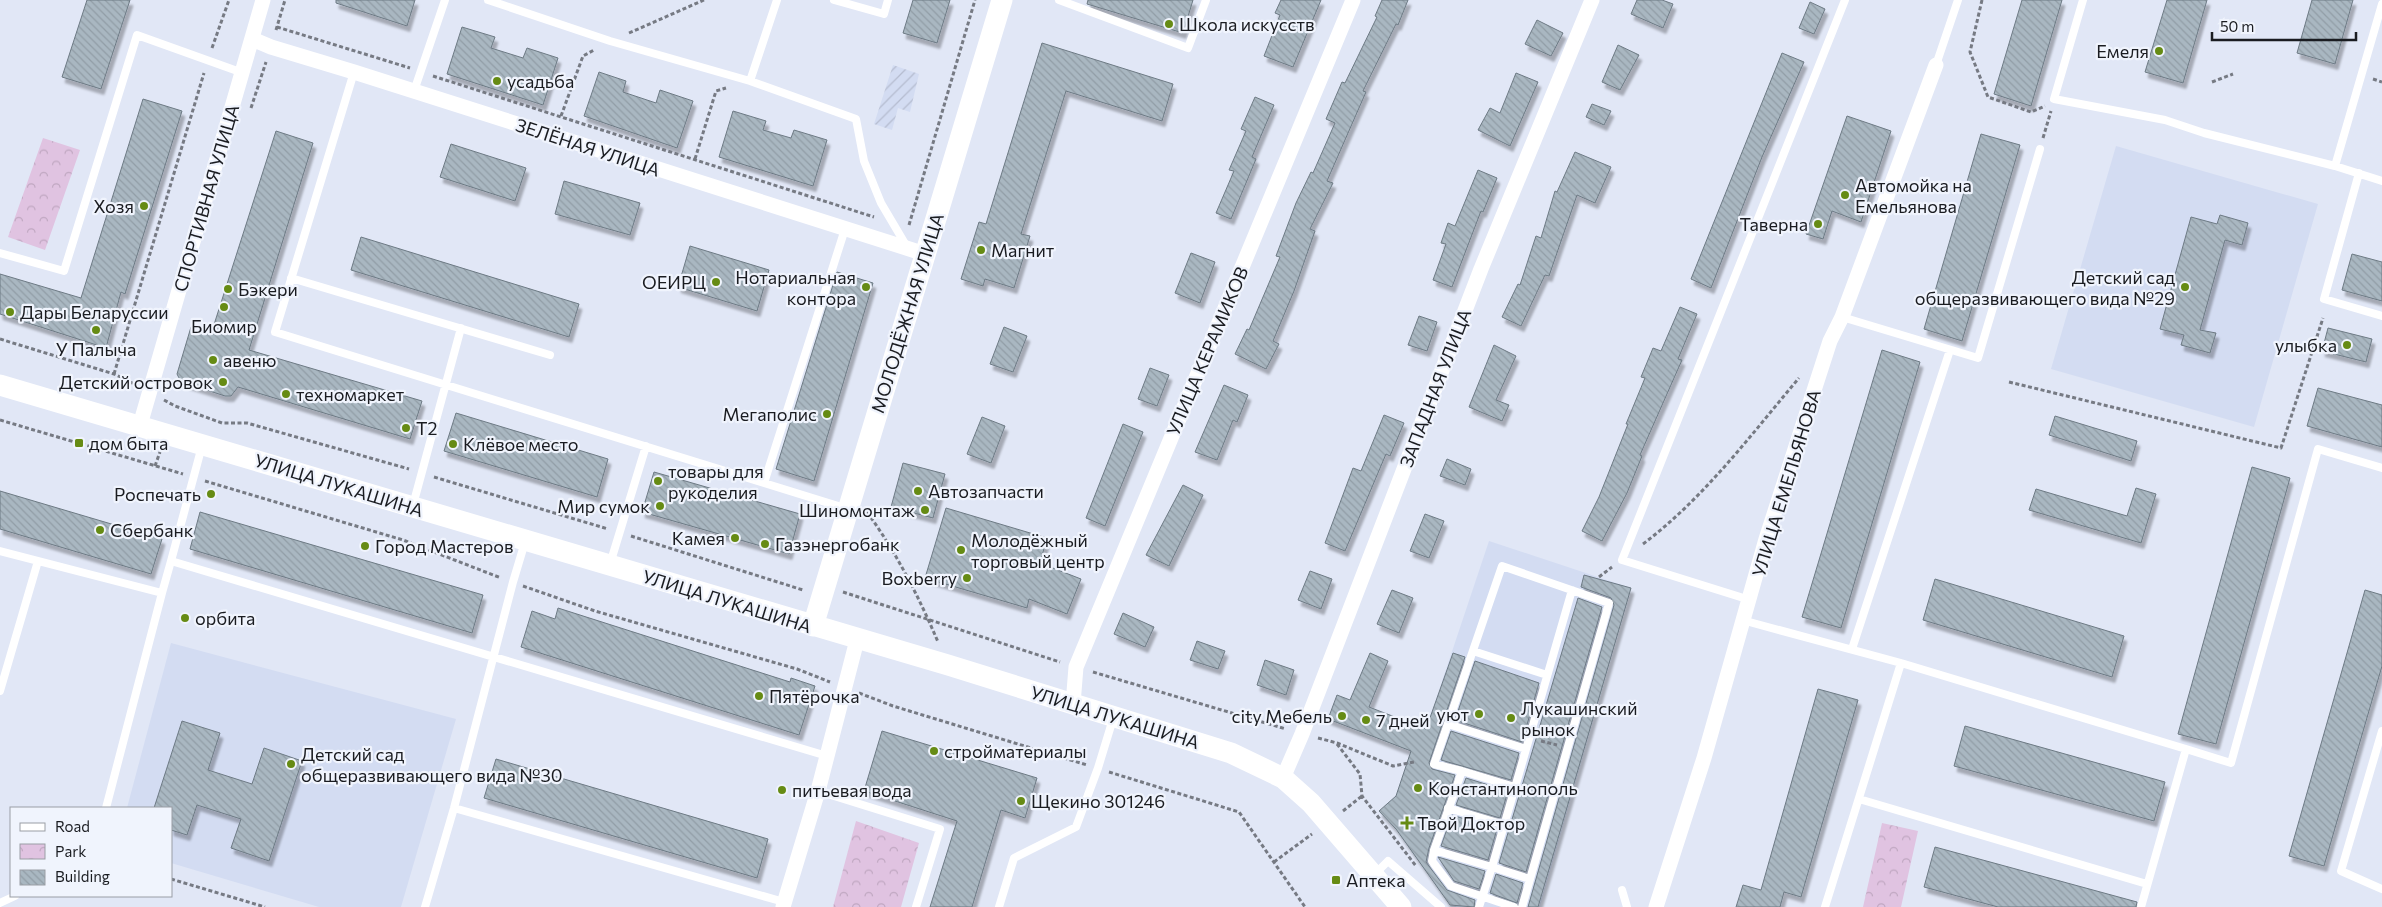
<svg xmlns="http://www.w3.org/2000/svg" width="2382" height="907" font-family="Commissioner,sans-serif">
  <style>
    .built { fill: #d3dcf2 }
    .industrial { fill: url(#industrial-furrows) }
    .park { fill: url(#park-crowns) }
    .building { fill: url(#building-back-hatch); stroke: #6d7a84; filter: url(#shadow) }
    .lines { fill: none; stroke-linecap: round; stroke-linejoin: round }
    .path { stroke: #767a83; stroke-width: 3; stroke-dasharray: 4 2.5; stroke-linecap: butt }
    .lane { stroke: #fff; stroke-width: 8 }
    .street { stroke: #fff; stroke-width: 15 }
    .secondary { stroke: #fff; stroke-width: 21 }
    .poi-dot { fill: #668b14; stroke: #f0f4fd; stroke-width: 2 }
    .labels { text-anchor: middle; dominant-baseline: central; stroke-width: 4.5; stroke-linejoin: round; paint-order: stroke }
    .poi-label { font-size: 18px; fill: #1a1c21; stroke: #f0f4fd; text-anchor: start }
    .street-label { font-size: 18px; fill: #1a1c21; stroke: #f0f4fd }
  </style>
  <defs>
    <pattern id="industrial-furrows" width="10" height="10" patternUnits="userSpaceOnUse" patternTransform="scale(1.25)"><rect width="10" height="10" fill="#d3dcf2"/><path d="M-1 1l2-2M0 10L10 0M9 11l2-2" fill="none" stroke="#b5bccf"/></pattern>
    <pattern id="park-crowns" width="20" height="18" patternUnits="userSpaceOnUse" patternTransform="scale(1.25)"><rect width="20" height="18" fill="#e0c3e1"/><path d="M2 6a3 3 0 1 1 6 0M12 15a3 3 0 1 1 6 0" fill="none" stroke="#c0a7c1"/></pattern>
    <pattern id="building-back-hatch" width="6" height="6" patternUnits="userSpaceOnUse" patternTransform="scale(1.25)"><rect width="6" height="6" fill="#a9b7c1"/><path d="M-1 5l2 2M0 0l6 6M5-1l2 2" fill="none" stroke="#919da6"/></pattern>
    <filter id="shadow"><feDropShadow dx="3" dy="5.5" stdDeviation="1" flood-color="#0004"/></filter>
  </defs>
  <rect width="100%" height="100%" fill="#e1e7f6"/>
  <path class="built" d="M2116,146L2318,204L2254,427L2051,369Z
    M1489,541L1631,588L1540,907H1455L1450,905L1412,851L1428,817L1414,765Z
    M171,643L456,719L401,907H319L171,863V808H127Z"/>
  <path class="industrial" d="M893,65L919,74L910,112L898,108L892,130L874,124Z"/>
  <path class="park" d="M43,138L80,150L45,250L8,237Z
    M856,821L919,843L901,907H833Z
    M1882,823L1918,831L1901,907H1863Z"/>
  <path class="building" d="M87,0H130L101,89L62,77Z
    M336,0H415L407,26L336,3Z
    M913,0H950L937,43L903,33Z
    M1088,0H1193L1183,33L1087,4Z
    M1281,0H1321L1293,67L1264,56L1280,15L1275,13Z
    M1382,0H1408L1398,25L1396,24L1363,91L1366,92L1327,181L1333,183L1310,229L1315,231L1294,291L1273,341L1279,344L1266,369L1235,354L1247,329L1249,330L1280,257L1276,256L1296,203L1311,172L1313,173L1335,123L1326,119L1342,82L1345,83L1377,17L1375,16Z
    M1637,0H1662L1673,4L1663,28L1631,14Z
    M2022,0H2062L2031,106L1994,94Z
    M2167,0H2207L2183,83L2145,72Z
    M2312,0H2353L2335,64L2297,53Z
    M1810,2L1825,9L1814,34L1799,28Z
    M1537,20L1563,33L1551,56L1525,44Z
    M462,27L495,37L491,48L523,58L527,48L558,58L543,105L447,74Z
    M1042,43L1173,84L1162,121L1066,91L1021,234L1030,236L1014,288L985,279L983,286L961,279L979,222L986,224Z
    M1618,45L1639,55L1620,90L1602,82Z
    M1782,53L1804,62L1762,157L1711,288L1691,279Z
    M599,72L626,81L623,92L656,103L660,90L693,101L677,148L584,116Z
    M1516,73L1538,82L1510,146L1478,130L1490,108L1500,113Z
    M1255,97L1274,105L1252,157L1256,159L1231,219L1216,213L1234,171L1229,170L1246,131L1241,129Z
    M143,99L182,111L125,294L121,292L106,348L0,314V274L81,298Z
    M1592,104L1611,111L1604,125L1586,117Z
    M733,111L766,121L763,130L791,138L794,130L827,140L813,186L719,157Z
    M1847,116L1891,131L1861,222L1832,211L1823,239L1806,234Z
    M276,131L313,143L249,350L422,401L410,439L238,387L231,396H225L182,382L179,378L177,374L191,327L211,334Z
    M1981,134L2020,145L1962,341L1924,329Z
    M451,144L526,168L515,201L440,177Z
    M1575,152L1611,167L1595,203L1577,195L1549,276L1545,275L1521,326L1502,317L1518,284L1520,285L1536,236L1541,238L1555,191L1557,192Z
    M1478,170L1497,178L1483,212L1481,211L1452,287L1433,280L1446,244L1441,243L1448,223L1455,226Z
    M564,181L640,203L630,235L555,214Z
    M2220,215L2248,223L2242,245L2225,240L2200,330L2216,333L2210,353L2181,345L2184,335L2160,329L2191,217L2217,224Z
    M361,237L579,304L569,337L351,270Z
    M690,246L769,270L757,311L678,287Z
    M1191,253L1215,262L1200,303L1175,293Z
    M2352,254L2382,262V301L2342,290Z
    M837,272L873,283L814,481L776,469Z
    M1680,307L1697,314L1678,359L1682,360L1640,455L1642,456L1627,493L1602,541L1582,531L1599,497L1628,424H1626L1645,378L1641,377L1653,348L1661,351Z
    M1419,316L1437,322L1427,351L1408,345Z
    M1004,327L1027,336L1013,372L990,364Z
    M2328,328L2372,339L2366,362L2322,351Z
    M1494,345L1516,356L1496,400L1509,405L1502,421L1469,407Z
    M1882,350L1920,362L1841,628L1802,617Z
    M1150,368L1169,375L1157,406L1138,399Z
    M1224,385L1248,395L1237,422L1233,420L1217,460L1195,452Z
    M2318,388L2382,405V447L2307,426Z
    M456,413L608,459L597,497L444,451Z
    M1384,415L1404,423L1390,456L1386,454L1345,551L1325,543L1353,468L1361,471Z
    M2055,416L2137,441L2131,461L2049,435Z
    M982,417L1005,426L991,463L967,454Z
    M1123,424L1143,432L1105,526L1086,518Z
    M1447,459L1471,469L1465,485L1440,476Z
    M903,463L945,474L933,518L891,507Z
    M2252,467L2290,478L2216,744L2178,734Z
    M654,472L800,514L789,554L642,512Z
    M1183,485L1203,495L1169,566L1146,555Z
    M2136,488L2156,494L2141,543L2029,510L2036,489L2127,516Z
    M0,491L162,539L151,574L0,529Z
    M946,508L1047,538L1040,563L1081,579L1067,614L1029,599L1027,608L925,578Z
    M200,512L483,595L472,633L190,549Z
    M1425,514L1444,521L1429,558L1410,551Z
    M1310,571L1332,579L1321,609L1298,600Z
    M1584,575L1631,588L1538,907H1528L1614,605L1611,598L1581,587Z
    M1935,579L2124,636L2112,677L1923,620Z
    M1392,590L1413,598L1399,633L1377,624Z
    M2365,590L2382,595V666L2324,866L2289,856Z
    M1578,598L1602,607L1526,872L1499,863Z
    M558,608L790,682L791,678L815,686L799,735L521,647L532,611L555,619Z
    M1123,613L1154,627L1145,647L1114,634Z
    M1197,641L1225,651L1218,669L1190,660Z
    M1370,653L1388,661L1369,707L1426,729L1453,653L1465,657L1429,763L1432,769L1455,775L1429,848L1426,862L1447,890L1475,900L1474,907L1450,905L1396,829L1379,811L1396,796L1411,751L1328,719L1337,695L1350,700Z
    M1265,660L1294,670L1286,695L1257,685Z
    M1475,661L1539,683L1522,742L1455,720Z
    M1818,689L1858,700L1801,897L1784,892L1780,907H1736L1743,885L1761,890Z
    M182,721L220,733L208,770L252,784L264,748L302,761L269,861L231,848L241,819L197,805L187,835L171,830V808H154Z
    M1965,726L2165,782L2154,821L1954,766Z
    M882,731L1037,778L1025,818L1001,810L972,907H930L957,821L864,791Z
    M1451,731L1519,753L1511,780L1441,760Z
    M496,759L768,839L757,878L484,798Z
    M1466,778L1508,791L1500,818L1456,805Z
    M1452,815L1497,829L1488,860L1441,846Z
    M1935,847L2137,902L2136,907H1998L1924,887Z
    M1438,857L1485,871L1479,889L1454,881Z
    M1496,874L1523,883L1517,903L1490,893Z"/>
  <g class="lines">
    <path class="path" d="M1982,0L1970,52L1988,97L2031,112L2045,106
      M277,27L410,68
      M276,30L285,0
      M629,33L704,0
      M212,48L229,0
      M433,76L874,217
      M2373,79L2382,82
      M2212,82L2233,74
      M251,108L266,62
      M561,116L583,56L594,50
      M2043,138L2051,111
      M695,159L716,91L726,88
      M909,225L975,0
      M0,339L114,374L134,384
      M114,374L204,73
      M2009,382L2281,448L2323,318
      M164,400L175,406L222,423H247L409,469
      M0,420L183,474
      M155,466L160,452
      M434,477L608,529
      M205,481L403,540L501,578
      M867,512C896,552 919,597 938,642
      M631,536L803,590
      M1643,544C1704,498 1750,436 1799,378
      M1599,577L1612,567
      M523,586L595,611L797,669L830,682
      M843,592L1060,662
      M1093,672L1286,729
      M859,693L893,706L1087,765
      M1318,738L1337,743L1393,766L1414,762
      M1541,741L1557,745
      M1337,744L1360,774L1362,796L1416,866
      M1109,772L1239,812L1305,907
      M1343,811L1362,796
      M1274,862L1312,834
      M171,879L265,907"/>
    <path class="lane" d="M488,0L610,41L750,81L856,119L864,161L881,203L907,247
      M834,0L884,14L888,0
      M1059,0L1188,48L1206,0
      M2083,0L2054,99L2165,120L2204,133L2335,166L2382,181
      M1936,65L1958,0
      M354,72L275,332L764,483L845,229
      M750,81L777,0
      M414,91L445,0
      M2335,166L2382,4
      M2359,173L2324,299L2382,316
      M0,253L64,271L137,35L243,73
      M291,278L550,355
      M1842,317L1978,358L2040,149
      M202,446L171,561L827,756
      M764,483L848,509
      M413,505L461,328
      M0,551L162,593L171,561
      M610,564L646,446
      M1750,600L1622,560L1845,0
      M1742,620L1901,663L2186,749
      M1852,649L1950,350
      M1473,651L1547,675
      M0,691L38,561
      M1448,724L1526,749
      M2382,731L2341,871L2382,889
      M1462,771L1515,787
      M818,791L940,829L916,907
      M1859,799L2147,884
      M106,808L162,593
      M454,808L784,902
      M1448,808L1505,825
      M1434,850L1432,861L1451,886L1514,907
      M1375,874L1388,861L1441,907
      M1530,879L1492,867L1572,590
      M1622,890L1627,907
      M0,903L15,896
      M425,907L454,808L513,582L525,542
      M999,907L1014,858L1076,827L1098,768L1113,719
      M1479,907L1492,867L1434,850L1462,771L1434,764L1502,566L1609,603L1522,907
      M1825,907L1901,663
      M2141,907L2186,749L2231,763L2318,449L2382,468"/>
    <path class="street" d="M252,39L271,47L354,72L925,254
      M140,425L263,0
      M1073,704L1076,667L1353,0
      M1283,778L1302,734L1481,269L1592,0
      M783,907L818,791L857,640
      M1656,907L1704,758L1766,539L1830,341L1842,317L1936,65"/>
    <path class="secondary" d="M0,385L948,665L1231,753L1283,778L1311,803L1401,907
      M813,626L1002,0"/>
  </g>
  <g class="poi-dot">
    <circle cx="1169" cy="24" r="5"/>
    <circle cx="2159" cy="51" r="5"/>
    <circle cx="497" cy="81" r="5"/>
    <circle cx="1845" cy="195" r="5"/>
    <circle cx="144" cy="206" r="5"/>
    <circle cx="1818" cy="224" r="5"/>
    <circle cx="981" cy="250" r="5"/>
    <circle cx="716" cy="282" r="5"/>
    <circle cx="866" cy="287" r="5"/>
    <circle cx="2185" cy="287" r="5"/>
    <circle cx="228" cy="289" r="5"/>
    <circle cx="224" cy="307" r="5"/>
    <circle cx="10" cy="312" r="5"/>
    <circle cx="96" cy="330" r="5"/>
    <circle cx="2347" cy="345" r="5"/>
    <circle cx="213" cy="360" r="5"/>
    <circle cx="223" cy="382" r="5"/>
    <circle cx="286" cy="394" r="5"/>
    <circle cx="827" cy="414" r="5"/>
    <circle cx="406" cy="428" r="5"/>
    <rect x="74" y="438" width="10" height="10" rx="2.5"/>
    <circle cx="453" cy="444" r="5"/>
    <circle cx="658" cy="481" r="5"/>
    <circle cx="918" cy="491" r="5"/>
    <circle cx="211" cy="494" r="5"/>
    <circle cx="660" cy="506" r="5"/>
    <circle cx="925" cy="510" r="5"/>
    <circle cx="100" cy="530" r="5"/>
    <circle cx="735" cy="538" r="5"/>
    <circle cx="765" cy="544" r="5"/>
    <circle cx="365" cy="546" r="5"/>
    <circle cx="961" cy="550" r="5"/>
    <circle cx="967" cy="578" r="5"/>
    <circle cx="185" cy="618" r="5"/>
    <circle cx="759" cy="696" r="5"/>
    <circle cx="1479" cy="714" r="5"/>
    <circle cx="1342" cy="716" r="5"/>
    <circle cx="1511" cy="718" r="5"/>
    <circle cx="1366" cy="720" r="5"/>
    <circle cx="934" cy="751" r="5"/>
    <circle cx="291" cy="764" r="5"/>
    <circle cx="1418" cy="788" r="5"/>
    <circle cx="782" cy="790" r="5"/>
    <circle cx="1021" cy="801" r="5"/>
    <path d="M1404.5 815.5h5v5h5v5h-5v5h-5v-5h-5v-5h5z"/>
    <rect x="1331" y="875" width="10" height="10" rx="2.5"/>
  </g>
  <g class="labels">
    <g class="poi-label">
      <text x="1179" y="24">Школа искусств</text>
      <text x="2149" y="51" text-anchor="end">Емеля</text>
      <text x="507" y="81">усадьба</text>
      <text x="1855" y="185">Автомойка на<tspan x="1855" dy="21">Емельянова</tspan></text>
      <text x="134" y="206" text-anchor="end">Хозя</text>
      <text x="1808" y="224" text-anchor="end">Таверна</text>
      <text x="991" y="250">Магнит</text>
      <text x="856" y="277" text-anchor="end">Нотариальная<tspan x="856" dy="21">контора</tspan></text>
      <text x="2175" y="277" text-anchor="end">Детский сад<tspan x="2175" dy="21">общеразвивающего вида №29</tspan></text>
      <text x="706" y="282" text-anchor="end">OEИРЦ</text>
      <text x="238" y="289">Бэкери</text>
      <text x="20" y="312">Дары Беларуссии</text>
      <text x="224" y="326" text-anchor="middle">Биомир</text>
      <text x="2337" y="345" text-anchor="end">улыбка</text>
      <text x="96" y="349" text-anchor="middle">У Палыча</text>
      <text x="223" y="360">авеню</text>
      <text x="213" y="382" text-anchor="end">Детский островок</text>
      <text x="296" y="394">техномаркет</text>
      <text x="817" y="414" text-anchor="end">Мегаполис</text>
      <text x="416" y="428">T2</text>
      <text x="89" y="443">дом быта</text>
      <text x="463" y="444">Клёвое место</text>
      <text x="668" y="471">товары для<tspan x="668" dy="21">рукоделия</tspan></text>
      <text x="928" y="491">Автозапчасти</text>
      <text x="201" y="494" text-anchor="end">Роспечать</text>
      <text x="650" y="506" text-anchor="end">Мир сумок</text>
      <text x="915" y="510" text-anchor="end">Шиномонтаж</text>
      <text x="110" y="530">Сбербанк</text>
      <text x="725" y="538" text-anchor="end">Камея</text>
      <text x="971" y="540">Молодёжный<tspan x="971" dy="21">торговый центр</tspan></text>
      <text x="775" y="544">Газэнергобанк</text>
      <text x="375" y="546">Город Мастеров</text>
      <text x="957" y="578" text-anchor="end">Boxberry</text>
      <text x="195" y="618">орбита</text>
      <text x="769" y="696">Пятёрочка</text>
      <text x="1521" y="708">Лукашинский<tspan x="1521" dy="21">рынок</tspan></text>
      <text x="1469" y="714" text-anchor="end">уют</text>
      <text x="1332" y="716" text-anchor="end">city Мебель</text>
      <text x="1376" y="720">7 дней</text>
      <text x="944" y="751">стройматериалы</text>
      <text x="301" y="754">Детский сад<tspan x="301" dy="21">общеразвивающего вида №30</tspan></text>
      <text x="1428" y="788">Константинополь</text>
      <text x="792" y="790">питьевая вода</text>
      <text x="1031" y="801">Щекино 301246</text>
      <text x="1417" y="823">Твой Доктор</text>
      <text x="1346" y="880">Аптека</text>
    </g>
    <g class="street-label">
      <text transform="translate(588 147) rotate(18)">ЗЕЛЁНАЯ УЛИЦА</text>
      <text transform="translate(206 198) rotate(-74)">СПОРТИВНАЯ УЛИЦА</text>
      <text transform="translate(907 313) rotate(-73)">МОЛОДЁЖНАЯ УЛИЦА</text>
      <text transform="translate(1207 351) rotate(-67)">УЛИЦА КЕРАМИКОВ</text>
      <text transform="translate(1435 388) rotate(-69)">ЗАПАДНАЯ УЛИЦА</text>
      <text transform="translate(1786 483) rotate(-73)">УЛИЦА ЕМЕЛЬЯНОВА</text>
      <text transform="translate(339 485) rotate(17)">УЛИЦА ЛУКАШИНА</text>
      <text transform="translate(727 601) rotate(17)">УЛИЦА ЛУКАШИНА</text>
      <text transform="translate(1115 717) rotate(17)">УЛИЦА ЛУКАШИНА</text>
    </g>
  </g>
  <rect x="10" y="807" width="162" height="90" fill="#f0f4fd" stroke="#9a9ea5"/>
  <rect x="20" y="823" width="25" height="8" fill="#ffffff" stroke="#9a9ea5"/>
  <text x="55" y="832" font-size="15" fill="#1a1c21">Road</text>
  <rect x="20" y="844" width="25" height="15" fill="url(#park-crowns)" stroke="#9a9ea5"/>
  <text x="55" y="857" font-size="15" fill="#1a1c21">Park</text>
  <rect x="20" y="870" width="25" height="15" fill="url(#building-back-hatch)" stroke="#9a9ea5"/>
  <text x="55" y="882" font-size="15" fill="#1a1c21">Building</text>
  <path d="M2212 32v8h144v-8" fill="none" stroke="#1a1c21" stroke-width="2.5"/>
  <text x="2220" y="32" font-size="15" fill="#1a1c21" stroke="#f0f4fd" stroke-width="4" paint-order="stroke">50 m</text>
</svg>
